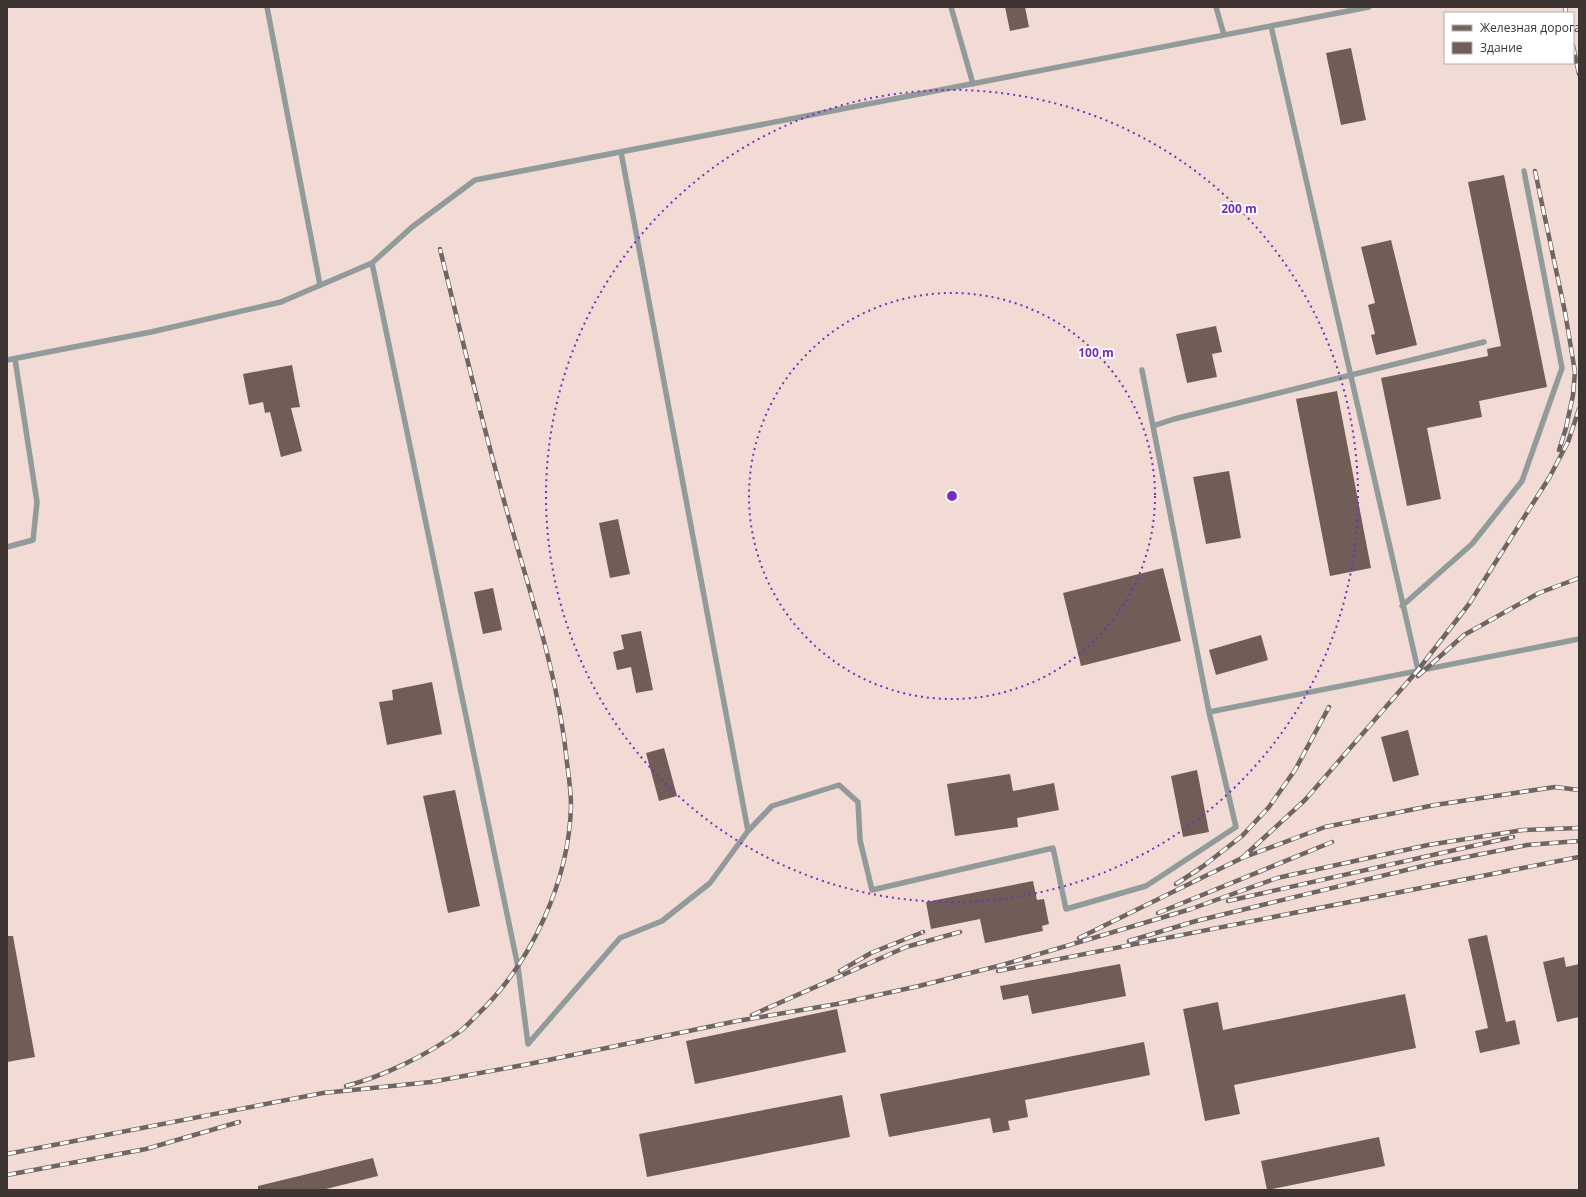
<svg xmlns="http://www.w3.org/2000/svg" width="1586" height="1197" font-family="'Open Sans',sans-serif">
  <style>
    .built { fill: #f3dbd5; fill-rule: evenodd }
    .building { fill: #715d58 }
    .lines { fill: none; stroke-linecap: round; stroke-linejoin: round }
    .lane { stroke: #919b9b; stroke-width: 5.5 }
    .rail-casing { stroke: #716562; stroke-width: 4.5 }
    .rail { stroke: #fff; stroke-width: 3; stroke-dasharray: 9; stroke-linecap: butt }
    .ring { fill: none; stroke: #7b2cbf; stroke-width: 2; stroke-dasharray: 2 4 }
    .centre { fill: #7b2cbf; stroke: #fff; stroke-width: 2 }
    .ring-label { font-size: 12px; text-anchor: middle; font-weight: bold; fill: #7b2cbf; stroke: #fff; stroke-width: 4; stroke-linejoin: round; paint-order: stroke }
  </style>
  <rect width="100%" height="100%" fill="#fdeae6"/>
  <path class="built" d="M7,7H1579V1190H7ZM1445,13H1573V63H1445Z"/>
  <path class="building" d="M1005,7H1025L1029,27L1010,31Z
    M1351,48L1366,120L1341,125L1326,53Z
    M1504,175L1547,387L1479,401L1482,417L1427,428L1441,499L1407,506L1381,378L1488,356L1487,349L1501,346L1468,182Z
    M1391,240L1417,345L1376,355L1371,335L1375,334L1368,305L1375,303L1361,247Z
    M1216,326L1222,352L1212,354L1217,377L1187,383L1176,334Z
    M292,365L300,407L291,408L302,451L281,457L270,412L265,413L263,402L249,405L243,374Z
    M1337,391L1371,568L1330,576L1296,399Z
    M1229,471L1241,538L1206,544L1193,477Z
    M618,519L630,574L610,578L599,523Z
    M1163,568L1181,641L1081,666L1063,593Z
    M493,588L502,630L483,634L474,592Z
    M641,631L653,690L636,693L631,667L617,670L613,652L624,649L621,635Z
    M1261,635L1268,660L1216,675L1209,650Z
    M432,682L442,734L387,745L379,702L393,700L392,690Z
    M1408,730L1419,775L1393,782L1381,737Z
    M664,748L677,796L659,801L646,753Z
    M1197,770L1209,832L1183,837L1171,776Z
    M1010,774L1013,791L1054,783L1059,810L1017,818L1018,827L955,836L947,784Z
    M455,790L480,906L448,913L423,796Z
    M1033,881L1037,900L1044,899L1049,924L1042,926L1043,931L985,943L980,919L931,929L926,902Z
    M1487,935L1506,1022L1515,1020L1520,1044L1480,1053L1475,1031L1488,1028L1468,939Z
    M7,936H13L35,1057L7,1062Z
    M1564,957L1566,967L1579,964V1017L1557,1022L1543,962Z
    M1120,964L1126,996L1032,1014L1028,995L1003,1000L1000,986Z
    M1405,994L1416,1048L1234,1085L1240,1114L1205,1121L1183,1009L1218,1002L1223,1030Z
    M837,1009L846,1052L695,1084L686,1041Z
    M1144,1042L1150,1075L1025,1100L1028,1117L1008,1121L1010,1130L993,1133L990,1118L889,1137L880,1094Z
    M842,1095L850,1137L647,1177L639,1134Z
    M1379,1137L1385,1166L1267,1190L1261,1161Z
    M373,1158L378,1176L322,1190H258V1186Z"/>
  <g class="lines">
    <path class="lane" d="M267,7L320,285
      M951,7L973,84
      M1216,7L1224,35
      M1271,26L1418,670
      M621,152L748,831
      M7,360L151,332L281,302L372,263
      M1142,370L1209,712L1579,639
      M1153,426L1174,419L1484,342
      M7,547L33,540L37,502L15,359
      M1402,606L1472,544L1522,481L1562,368L1524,171
      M528,1044L518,967L372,263L412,227L475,180L1369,7
      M528,1044L620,938L662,921L710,883L748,831L772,806L839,785L858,802L860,840L872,890L1053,848L1066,909L1146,886L1236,827L1209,712"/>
    <g class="rail-casing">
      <path id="rail" d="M1565,7L1566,13
        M1573,46L1579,74
        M1535,171L1565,312L1575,372L1573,395L1566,428L1559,450
        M1418,676L1464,635L1539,593L1579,578
        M1242,858L1305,800L1418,670L1469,604L1549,478L1568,442L1579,409
        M1176,884L1202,867L1242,836L1269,807L1295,770L1329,707
        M1228,901L1513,837
        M1158,913L1332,842
        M1079,938L1242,858L1325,827L1435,805L1555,787L1579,790
        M1129,941L1196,921L1431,864L1527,845L1579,841
        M840,971L871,953L923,932
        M998,971L1579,857
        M752,1015L906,947L960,932
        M346,1086C384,1076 427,1055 459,1032C465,1028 471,1021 476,1016C531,964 569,882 571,806C571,792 569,777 567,763C559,679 531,596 508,515C483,427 462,338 440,249
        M7,1154L323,1093L431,1082L529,1064L737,1021L837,1004L919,986L1002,965L1191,909L1277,878L1428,845L1523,830L1579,828
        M7,1175L146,1149L239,1122"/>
    </g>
    <use href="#rail" class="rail"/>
  </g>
  <g class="ring">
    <circle cx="952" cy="496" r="203"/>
    <circle cx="952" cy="496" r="406"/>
  </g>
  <circle cx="952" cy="496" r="6" class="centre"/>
  <g class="ring-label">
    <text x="1239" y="213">200 m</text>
    <text x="1096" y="357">100 m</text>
  </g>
  <rect width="1586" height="1197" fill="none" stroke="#3e3532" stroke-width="16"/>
  <rect x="1444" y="12" width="130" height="52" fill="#ffffff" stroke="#b2aead"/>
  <rect x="1452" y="25" width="20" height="6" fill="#716562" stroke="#b2aead"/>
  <text x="1480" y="32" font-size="12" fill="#3e3532">Железная дорога</text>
  <rect x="1452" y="42" width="20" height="12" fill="#715d58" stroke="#b2aead"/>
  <text x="1480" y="52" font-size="12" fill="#3e3532">Здание</text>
</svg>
